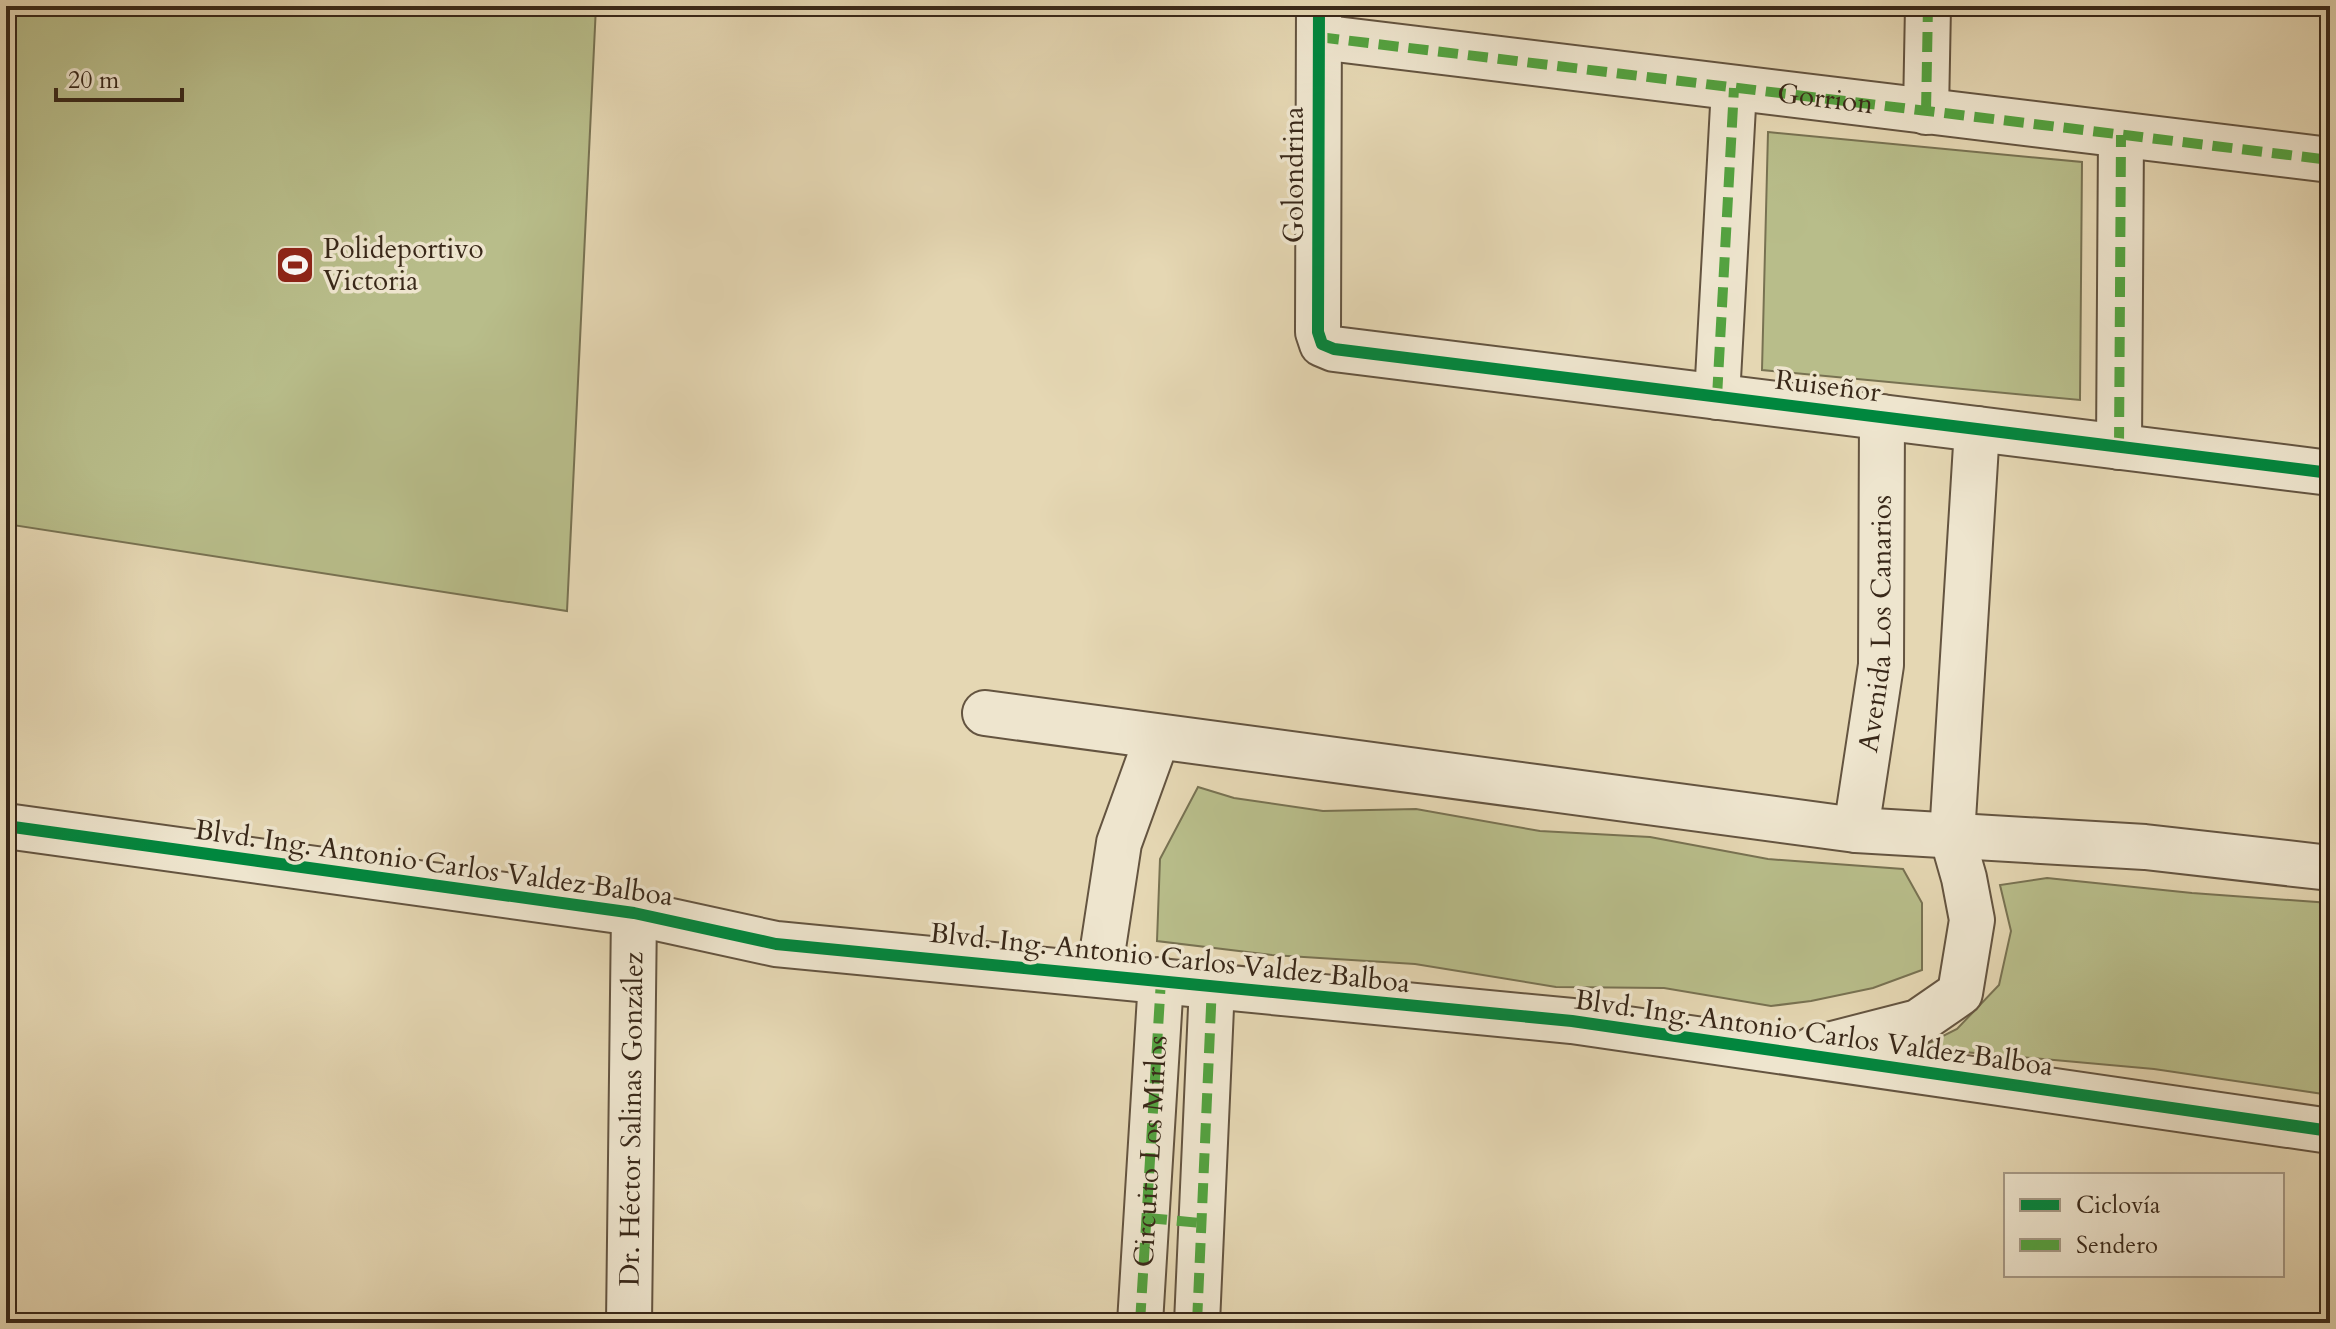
<svg xmlns="http://www.w3.org/2000/svg" width="2336" height="1329" font-family="Cardo,serif">
  <style>
    .green { fill: #b8bd8a; stroke: #787252; stroke-width: 2 }
    .lines { fill: none; stroke-linecap: round; stroke-linejoin: round }
    .minor-casing { stroke: #645440; stroke-width: 48 }
    .minor { stroke: #eee5ce; stroke-width: 44 }
    .quiet { stroke: #53a340; stroke-width: 10; stroke-dasharray: 20 10; stroke-linecap: butt }
    .cycleway-casing { stroke: #eee5ce; stroke-width: 17 }
    .cycleway { stroke: #00873e; stroke-width: 12 }
    .labels { text-anchor: middle; dominant-baseline: central; stroke-width: 7; stroke-linejoin: round; paint-order: stroke }
    .street-label { font-size: 28px; fill: #392819; stroke: #eee5ce }
    .poi-label { font-size: 28px; fill: #392819; stroke: #eee5ce; text-anchor: start }
  </style>
  <rect width="100%" height="100%" fill="#e5d7b3"/>
  <filter id="stains"><feTurbulence type="fractalNoise" baseFrequency=".0025" numOctaves="4"/><feColorMatrix values="0 0 0 0 .2 0 0 0 0 .09 0 0 0 0 .02 0 0 0 .5 -.17"/></filter>
  <radialGradient id="worn" r=".72"><stop offset=".6" stop-color="#630" stop-opacity="0"/><stop offset="1" stop-color="#630" stop-opacity=".3"/></radialGradient>
  <path class="green" d="M6,6H596L567,611L6,524Z
    M1768,132L2082,162L2080,400L1762,370Z
    M1198,787L1234,798L1323,811L1416,809L1540,831L1650,837L1768,859L1903,869L1922,903V970L1873,988L1811,1001L1771,1006L1664,988L1556,987L1415,964L1272,955L1157,941L1160,859Z
    M2047,878L2192,893L2330,903V1095L2154,1069L1919,1048L1957,1029L1999,985L2011,931L2000,885Z"/>
  <g class="lines">
    <g class="minor-casing">
      <g id="minor">
        <path d="M1319,6L1318,332L1322,344L1334,349L2330,473"/>
        <path d="M1319,37L2330,160"/>
        <path d="M1926,112L1928,6"/>
        <path d="M1717,397L1734,88"/>
        <path d="M2119,447L2121,135"/>
        <path d="M985,713L1856,830L2145,847L2330,868"/>
        <path d="M6,826L634,913L776,944L1572,1021L2330,1131"/>
        <path id="s1" d="M1856,830L1881,665L1882,417"/>
        <path d="M1099,974L1119,843L1157,738"/>
        <path d="M1813,1049L1918,1022L1960,993L1972,920L1964,878L1952,836L1977,429"/>
        <path id="s2" d="M629,1323L634,913"/>
        <path d="M1140,1323L1161,980"/>
        <path d="M1197,1323L1212,985"/>
      </g>
    </g>
    <use href="#minor" class="minor"/>
    <g class="quiet">
      <path id="s3" d="M1319,37L2330,160"/>
      <path d="M1926,112L1928,6"/>
      <path d="M1717,397L1734,88"/>
      <path d="M2119,447L2121,135"/>
      <path d="M1147,1218L1201,1223"/>
      <path id="s4" d="M1140,1323L1161,980"/>
      <path d="M1197,1323L1212,985"/>
    </g>
    <g class="cycleway-casing">
      <path id="cycleway" d="M1319,6L1318,332L1322,344L1334,349L2330,473
        M6,826L634,913L776,944L1572,1021L2330,1131"/>
    </g>
    <use href="#cycleway" class="cycleway"/>
  </g>
  <defs>
    <g id="stadium-square" transform="scale(2)"><rect x="-9" y="-9" width="18" height="18" rx="4" fill="#8f2418" stroke="#eee5ce"/><path d="M0-5a6.5 5 0 1 0 0 10a6.5 5 0 1 0 0-10ZM-3.5-1.8h7v3.6h-7Z" fill="#fff"/></g>
  </defs>
  <g fill-rule="evenodd">
    <use href="#stadium-square" x="295" y="265"/>
  </g>
  <g class="labels">
    <g class="street-label">
      <text stroke="none"><textPath href="#s3" startOffset="510">Gorrion</textPath></text>
      <text transform="translate(1294 175) rotate(-90)">Golondrina</text>
      <text transform="translate(1828 386) rotate(7)">Ruiseñor</text>
      <text stroke="none"><textPath href="#s1" startOffset="208">Avenida Los Canarios</textPath></text>
      <text transform="translate(434 863) rotate(8)">Blvd. Ing. Antonio Carlos Valdez Balboa</text>
      <text transform="translate(1170 958) rotate(6)">Blvd. Ing. Antonio Carlos Valdez Balboa</text>
      <text transform="translate(1814 1033) rotate(8)">Blvd. Ing. Antonio Carlos Valdez Balboa</text>
      <text stroke="none"><textPath href="#s2" startOffset="204">Dr. Héctor Salinas González</textPath></text>
      <text stroke="none"><textPath href="#s4" startOffset="172">Circuito Los Mirlos</textPath></text>
    </g>
    <g class="poi-label">
      <text x="323" y="249">Polideportivo<tspan x="323" dy="32">Victoria</tspan></text>
    </g>
  </g>
  <rect width="2336" height="1329" fill="none" stroke="#e5d7b3" stroke-width="32"/>
  <rect x="8" y="8" width="2320" height="1313" fill="none" stroke="#392819" stroke-width="4"/>
  <rect x="16" y="16" width="2304" height="1297" fill="none" stroke="#392819" stroke-width="2"/>
  <rect x="2004" y="1173" width="280" height="104" fill="#eee5ce" stroke="#a69986" stroke-width="2"/>
  <rect x="2020" y="1199" width="40" height="12" fill="#00873e" stroke="#a69986" stroke-width="2"/>
  <text x="2076" y="1213" font-size="24" fill="#392819">Ciclovía</text>
  <rect x="2020" y="1239" width="40" height="12" fill="#53a340" stroke="#a69986" stroke-width="2"/>
  <text x="2076" y="1253" font-size="24" fill="#392819">Sendero</text>
  <path d="M56 88v12h126v-12" fill="none" stroke="#392819" stroke-width="4"/>
  <text x="68" y="88" font-size="24" fill="#392819" stroke="#eee5ce" stroke-width="6" paint-order="stroke">20 m</text>
  <rect width="100%" height="100%" filter="url(#stains)"/>
  <rect width="100%" height="100%" fill="url(#worn)"/>
</svg>
